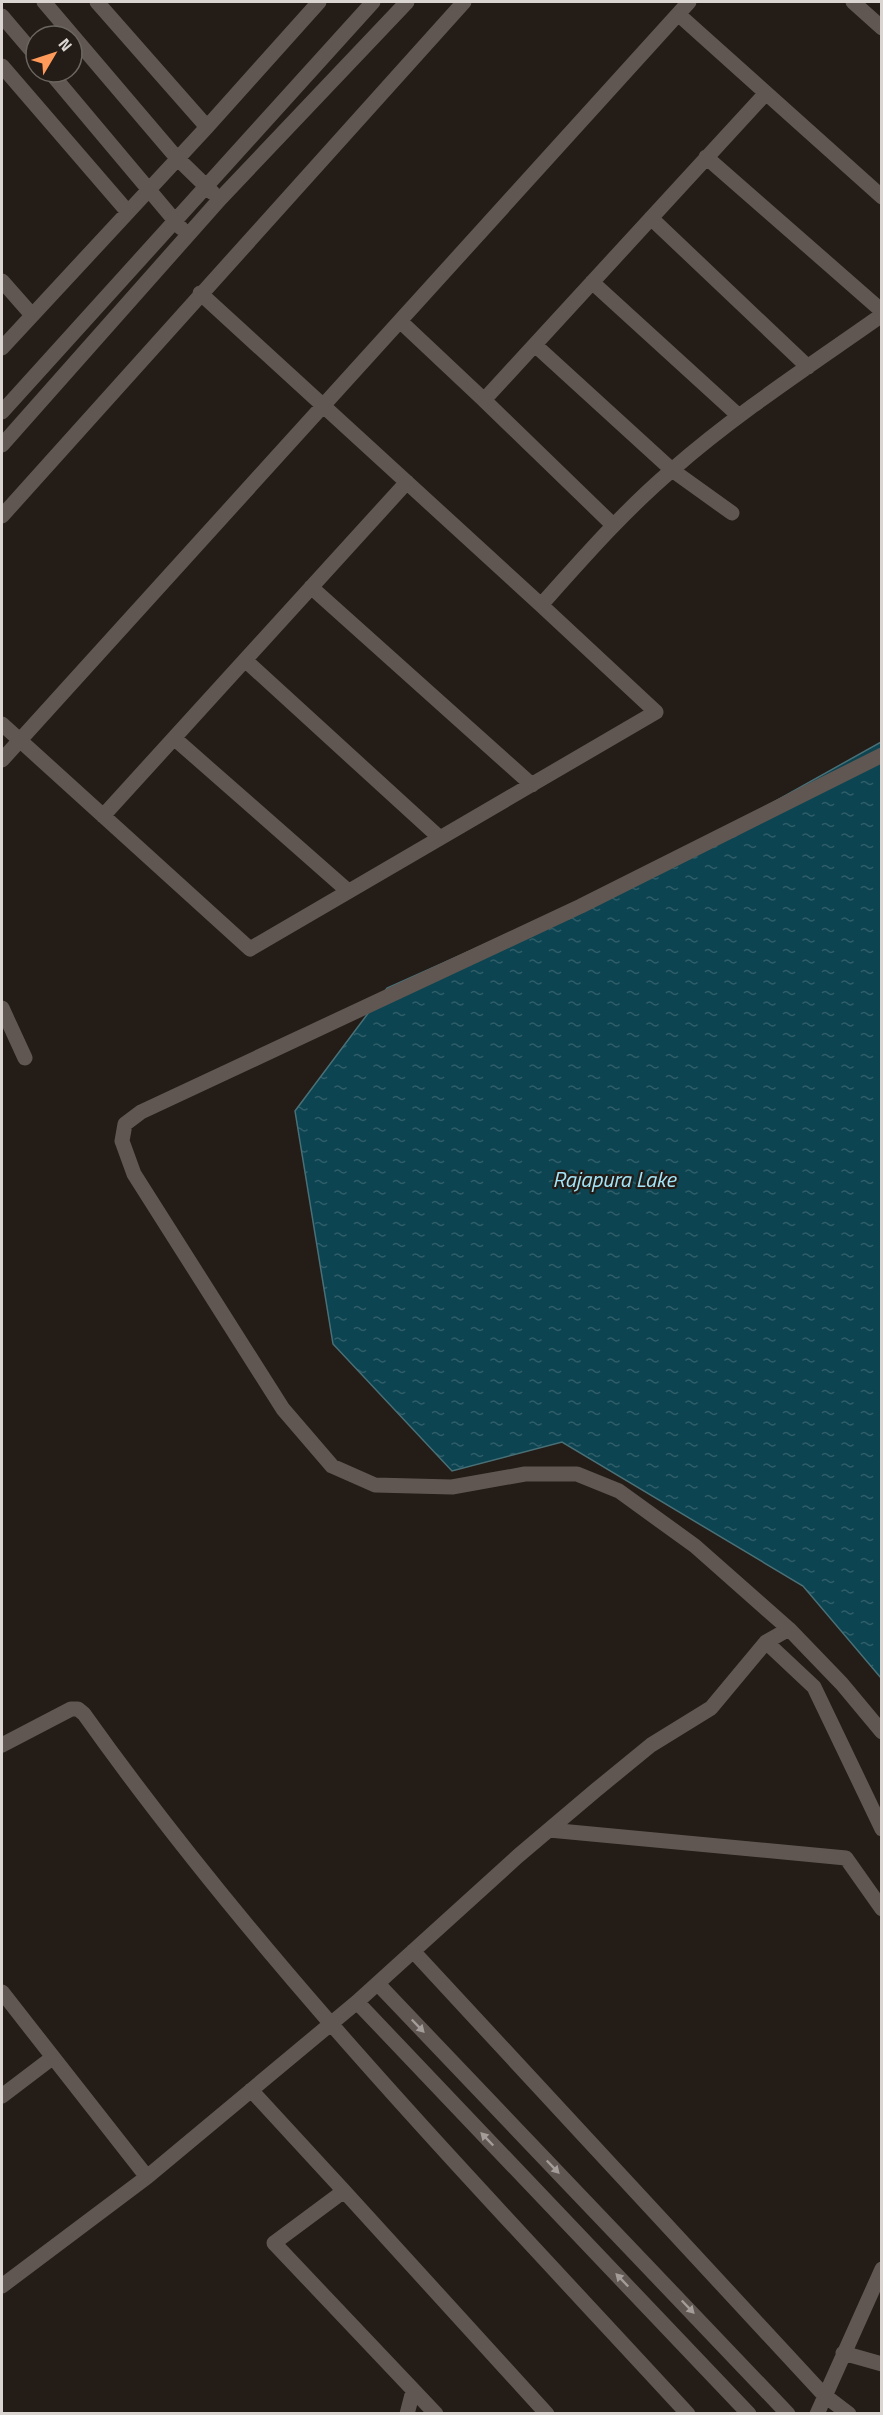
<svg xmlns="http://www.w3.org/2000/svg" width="883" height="2415" font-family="'Titillium Web',sans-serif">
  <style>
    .water { fill: url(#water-ripples); stroke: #4a7077; stroke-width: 1.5 }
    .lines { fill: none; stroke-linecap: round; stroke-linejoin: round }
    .minor { stroke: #605752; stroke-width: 15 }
    .oneway { fill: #a39c98 }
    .labels { text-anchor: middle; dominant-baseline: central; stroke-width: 4.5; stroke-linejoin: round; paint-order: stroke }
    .water-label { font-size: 22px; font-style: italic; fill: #a3e5f9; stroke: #231c17 }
  </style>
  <defs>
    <pattern id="water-ripples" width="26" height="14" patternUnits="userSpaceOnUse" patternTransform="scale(1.5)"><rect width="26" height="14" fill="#0c4451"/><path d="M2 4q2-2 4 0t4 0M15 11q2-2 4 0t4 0" fill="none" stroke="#2f5e69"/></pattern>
  </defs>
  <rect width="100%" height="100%" fill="#231c17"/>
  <path class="water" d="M881,742V1678L803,1586L562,1442L452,1471L333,1344L295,1111L387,988L656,868Z"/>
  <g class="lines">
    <path class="minor" d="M44,2L176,157L213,193
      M97,2L207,127
      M853,2L882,28
      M678,14L882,197
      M2,16L36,56
      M2,66L127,211
      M50,72L181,228
      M706,157L882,311
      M651,218L808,367
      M2,281L32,315
      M592,282L739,416
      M200,293L541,605C583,558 624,511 672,470C737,413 811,365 882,315
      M400,321L484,400L766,93
      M535,345L672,470L732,513
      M2,348L207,127L319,2
      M484,400L613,525
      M2,412L373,2
      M2,445L220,199L407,2
      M2,516L464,2
      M311,587L532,785
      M245,660L440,838
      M2,724L250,949L656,712L541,605
      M174,738L348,891
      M2,760L689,2
      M103,816L407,482
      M2,1008L25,1058
      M789,1629L695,1546L619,1491L577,1474H525L452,1487L375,1485L332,1466L283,1409L134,1174L122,1141L125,1124L141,1112L581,906L882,755
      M766,1642L814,1687L882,1829
      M2,1745L71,1709H78L84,1714C263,1966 479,2187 688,2414
      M549,1830L846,1858L882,1909
      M413,1951L824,2395L849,2414
      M378,1984L788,2414
      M2,1992L147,2177
      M357,2002L749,2414
      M251,2090L344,2191
      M2,2096L52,2058
      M2,2286L147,2177L357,2002L518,1856L596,1790L651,1745L711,1708L766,1642L789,1629L842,1684L882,1732
      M843,2353L882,2364
      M407,2414L413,2391
      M436,2414L274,2243L344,2191L547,2414
      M817,2414L882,2269"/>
  </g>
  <defs><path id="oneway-solid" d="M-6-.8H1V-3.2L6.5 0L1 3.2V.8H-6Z" transform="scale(1.5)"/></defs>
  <g class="oneway">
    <use href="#oneway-solid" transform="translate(418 2026) rotate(46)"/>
    <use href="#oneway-solid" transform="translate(487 2139) rotate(-134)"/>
    <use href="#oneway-solid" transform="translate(553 2167) rotate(46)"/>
    <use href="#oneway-solid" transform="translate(622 2280) rotate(-134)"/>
    <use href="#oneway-solid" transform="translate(688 2307) rotate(46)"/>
  </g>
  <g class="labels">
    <g class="water-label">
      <text x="614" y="1179">Rajapura Lake</text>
    </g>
  </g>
  <rect width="883" height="2415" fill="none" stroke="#dad5d1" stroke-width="6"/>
  <g transform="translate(54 54) rotate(51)"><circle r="28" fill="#231c17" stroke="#6c6661" stroke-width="1.5"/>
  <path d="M0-4.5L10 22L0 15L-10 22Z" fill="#ff9a5b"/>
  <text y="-9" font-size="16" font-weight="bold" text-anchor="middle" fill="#dad5d1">N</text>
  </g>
</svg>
